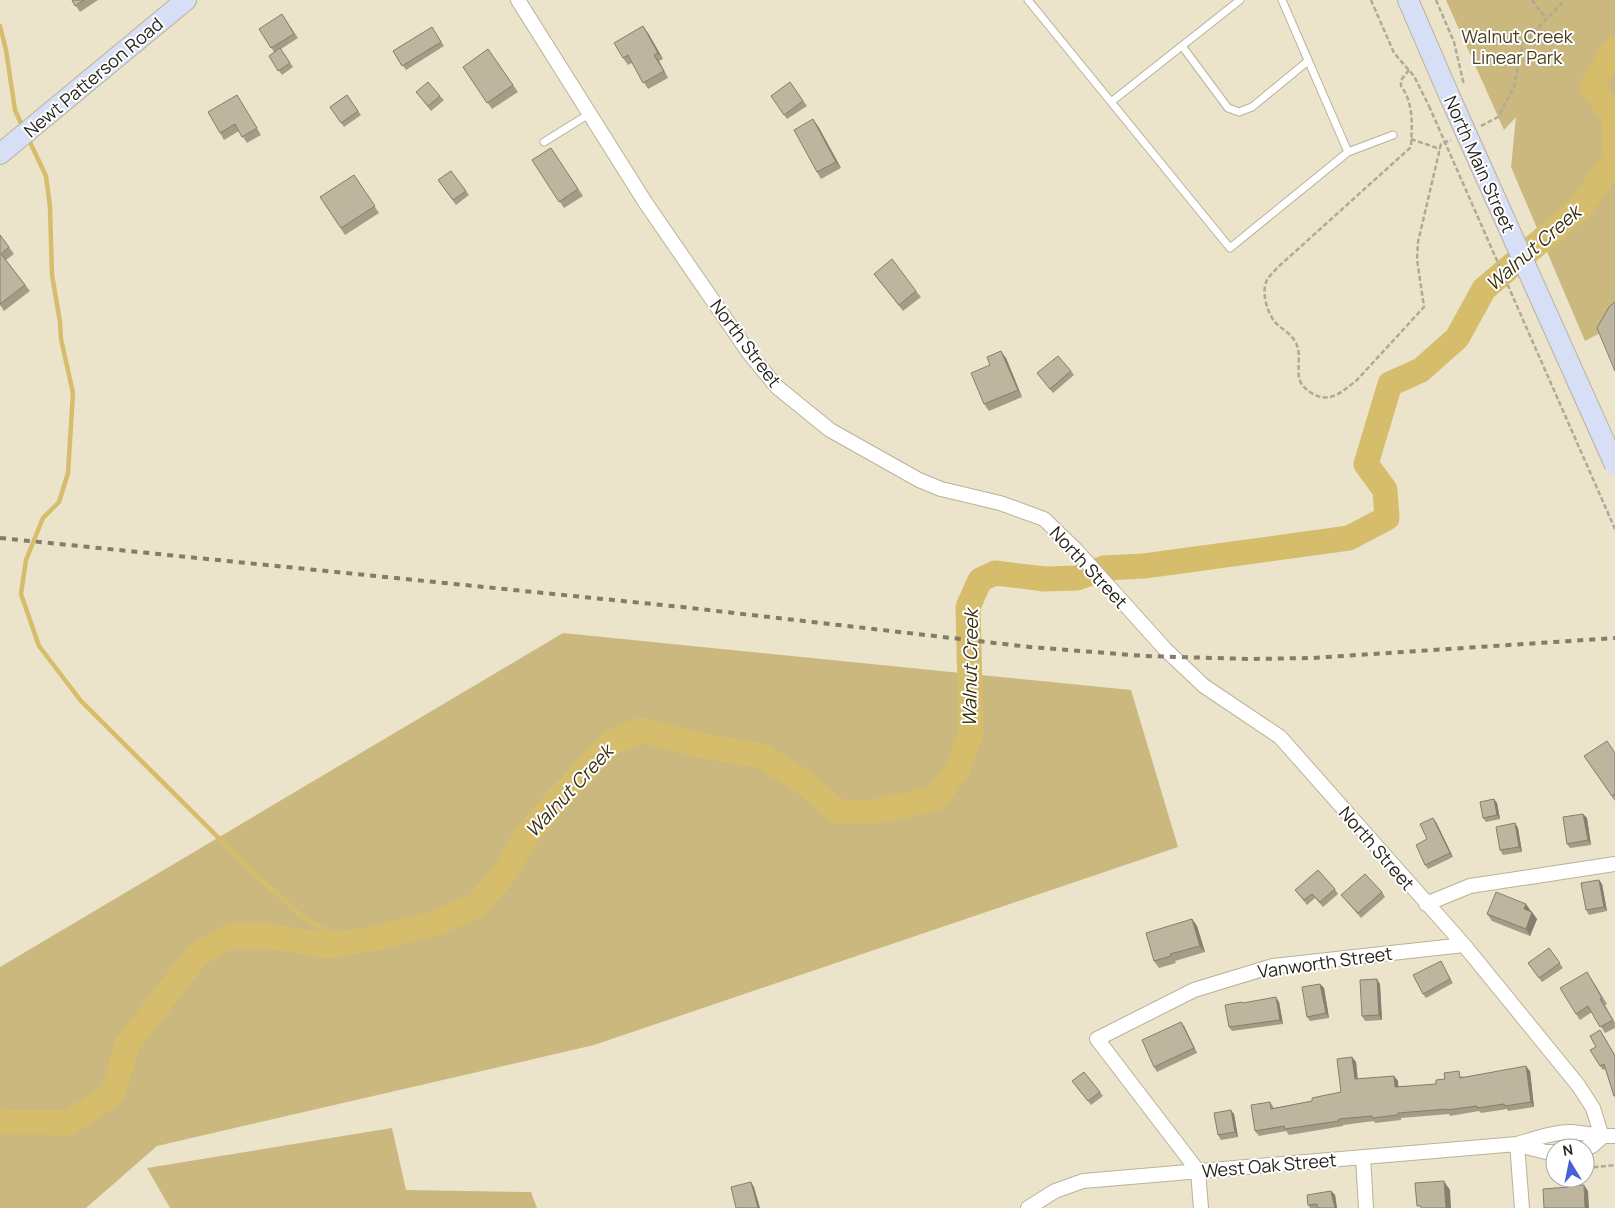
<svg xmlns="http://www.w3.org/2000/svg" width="1615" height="1208" font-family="Manrope,sans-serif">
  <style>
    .green { fill: #cab87f }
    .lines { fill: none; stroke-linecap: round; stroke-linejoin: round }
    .stream { stroke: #d6bd6c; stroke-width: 4.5 }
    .river { stroke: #d6bd6c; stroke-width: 25 }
    .lane-casing { stroke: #b9b199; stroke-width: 9 }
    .street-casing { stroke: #b9b199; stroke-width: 16 }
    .secondary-casing { stroke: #b9b199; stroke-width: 22 }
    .path { stroke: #afaa95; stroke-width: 2.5; stroke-dasharray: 5 2.5; stroke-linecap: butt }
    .lane { stroke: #fff; stroke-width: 7 }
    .street { stroke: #fff; stroke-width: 14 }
    .secondary { stroke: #d7dff7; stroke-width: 20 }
    .rail { stroke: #817c6b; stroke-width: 4; stroke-dasharray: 6 6; stroke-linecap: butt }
    .secondary-bridge-casing { stroke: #b9b199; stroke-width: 22; stroke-linecap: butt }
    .path-bridge { stroke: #afaa95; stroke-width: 2.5; stroke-dasharray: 5 2.5; stroke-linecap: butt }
    .secondary-bridge { stroke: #d7dff7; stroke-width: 20 }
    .wall { fill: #a39c87 }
    .shaded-wall { fill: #847f6e }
    .building { fill: #bdb59d; stroke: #847f6e }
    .labels { text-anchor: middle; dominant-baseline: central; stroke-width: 4; stroke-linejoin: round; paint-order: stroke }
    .park-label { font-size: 18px; fill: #4b401d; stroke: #fff }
    .street-label { font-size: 18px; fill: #27241b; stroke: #fff }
    .water-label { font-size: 19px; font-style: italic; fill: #3b300c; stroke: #fff }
  </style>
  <rect width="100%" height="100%" fill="#ebe4ca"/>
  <path class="green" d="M1446,0H1615V310L1600,333L1585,341L1511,167L1516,117L1504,130Z
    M563,633L1131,690L1178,847L594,1045L157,1146L86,1208H0V967Z
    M392,1128L406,1190L531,1192L537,1208H170L147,1168Z"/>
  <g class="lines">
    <path class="stream" d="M0,26L6,50L15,110L23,128
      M28,138L46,176L50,207L52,275L60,322L61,339L73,393L68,473L59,502L43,518L26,560L21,594L39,646L81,701L259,878L304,918L347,943"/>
    <path class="river" d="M0,1122L69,1123L113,1093L127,1045L197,955L230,936H270L327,946L376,938L436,923L477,905L503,875L526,836L557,800L611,743L640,730L704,746L762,756L804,782L838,812H875L936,798L957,770L971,732L968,607L980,580L995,573L1045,579L1077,578L1104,568L1144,566L1349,538L1387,518L1385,490L1366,464L1390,384L1421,370L1457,338L1484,289L1581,207L1615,158L1614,117L1592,86L1615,48"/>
    <g class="lane-casing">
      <path id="lane" d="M1028,0L1230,248L1348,152L1282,0
        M1182,46L1228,108L1239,112L1252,107L1308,61
        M1111,102L1240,0
        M544,142L589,114
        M1348,152L1393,135"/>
    </g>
    <g class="street-casing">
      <path id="street" d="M518,0L645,202L749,353L777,387L830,430L919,480L941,489L1000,503L1044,519L1076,550L1165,649L1204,686L1280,737L1464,945L1578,1085L1593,1108L1602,1137
        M1426,904L1470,886L1615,864
        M1517,1144L1522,1208
        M1518,1145L1546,1152H1555
        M1585,1148L1592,1146L1602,1137
        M1363,1157L1366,1208
        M1028,1208L1055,1191L1083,1181L1517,1144C1534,1139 1553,1132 1571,1132C1586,1133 1600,1137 1615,1136
        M1201,1208L1198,1171L1097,1039L1194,990L1273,966L1464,945"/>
    </g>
    <g class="secondary-casing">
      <path id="secondary" d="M1408,0L1449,95
        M0,154L186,0"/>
    </g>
    <path class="path" d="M1371,0L1394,53L1414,76L1429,106
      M1436,0L1454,42L1464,85
      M1532,0L1546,19
      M1409,70L1401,80V86C1414,103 1412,126 1411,147L1277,268C1274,272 1269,276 1267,280C1261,292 1267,311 1274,321C1281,329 1291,333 1296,343C1302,356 1296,369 1300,381C1302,386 1306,389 1310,392C1329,405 1342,392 1357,380L1424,307L1417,259L1418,242L1441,144L1451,140
      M1481,126L1498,117L1514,87L1523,43L1565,0
      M1411,139L1440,149
      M1586,1168L1615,1165"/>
    <use href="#lane" class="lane"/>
    <use href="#street" class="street"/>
    <use href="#secondary" class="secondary"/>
    <path class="rail" d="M0,538L682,607L1030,647L1145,656L1250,659L1312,658L1615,638"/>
    <g class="secondary-bridge-casing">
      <path id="secondary-bridge" d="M1449,95L1615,465"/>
    </g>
    <path class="path-bridge" d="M1429,106L1615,529"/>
    <use href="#secondary-bridge" class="secondary-bridge"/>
  </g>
  <path class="wall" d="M72,0H98L80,12Z
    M282,14L298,38L281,49L293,67L282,75L269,56L274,52L259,29Z
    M432,27L444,46L406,70L393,51Z
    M648,33L663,59L659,61L668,78L648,89L632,63L628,65L623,58Z
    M488,49L518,92L492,109L463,67Z
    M790,82L807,106L787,119L771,96Z
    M416,92L440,96L444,100L431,111Z
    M237,95L261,135L247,143L239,131L224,140L220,133Z
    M347,95L361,115L344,127L330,107Z
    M818,126L841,168L821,179L817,172Z
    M551,148L583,196L564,208L532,160Z
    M451,171L469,195L456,205L438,180Z
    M354,175L379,213L345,235L320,197Z
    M0,235L14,254L6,260L30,291L4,311L0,305Z
    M874,274L916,291L921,297L903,311Z
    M1006,358L1022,397L989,411L984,404L990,365Z
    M1071,371L1074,375L1053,393L1037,373Z
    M1615,753V801L1584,756Z
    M1494,799L1497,803L1500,819L1486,822L1483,818Z
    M1583,814L1587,818L1591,845L1570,848L1567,844Z
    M1436,822L1453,857L1428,869L1425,865L1427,839Z
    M1515,823L1518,828L1522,852L1503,855L1500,850Z
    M1599,880L1602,884L1607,911L1589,915L1586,910Z
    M1335,889L1338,894L1323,907L1315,898L1307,905L1295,890Z
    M1382,892L1385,897L1361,918L1341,895Z
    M1531,911L1537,919L1530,936L1492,921L1487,914Z
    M1192,919L1197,926L1205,952L1175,961L1176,963L1159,968L1154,961Z
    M1549,948L1563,968L1542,982L1528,963Z
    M1441,961L1453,983L1426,998L1423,994Z
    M1591,978L1607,1004L1605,1005L1615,1023V1028L1605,1033L1592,1012L1580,1020L1576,1014Z
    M1320,984L1324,988L1329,1018L1310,1021L1307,1017Z
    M1380,984L1382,1020L1365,1021L1362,1016Z
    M1279,1002L1283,1024L1232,1031L1229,1027Z
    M1184,1026L1197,1053L1157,1072L1154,1067Z
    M1600,1030L1615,1055V1098L1614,1096L1605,1069L1603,1070L1600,1066L1596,1047Z
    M1352,1057L1356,1062L1358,1079L1394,1076L1398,1081V1087L1436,1084L1463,1076V1077L1530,1071L1534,1107L1508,1111L1507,1109L1481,1113L1479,1111L1450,1116L1449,1114L1401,1118V1120L1375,1123L1374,1121L1343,1125V1126L1289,1135L1286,1131L1259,1136L1255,1131L1270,1102L1274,1108L1312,1101L1341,1092Z
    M1072,1081L1100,1092L1103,1096L1091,1105Z
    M1234,1114L1238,1137L1221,1140L1218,1135Z
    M1331,1191L1335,1195L1337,1208H1310L1308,1205Z"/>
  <path class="shaded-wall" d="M643,26L648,33L663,59L658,53Z
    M654,55L659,61L668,78L664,71Z
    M813,119L818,126L841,168L836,162Z
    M1001,351L1006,358L1022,397L1018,390Z
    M1494,799L1497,803L1500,819L1497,815Z
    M1583,814L1587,818L1591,845L1588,840Z
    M1433,818L1436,822L1453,857L1450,853Z
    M1515,823L1518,828L1522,852L1519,847Z
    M1599,880L1602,884L1607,911L1604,907Z
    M1526,904L1531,911L1528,916L1524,909Z
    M1532,912L1537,919L1530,936L1526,929Z
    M1192,919L1197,926L1205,952L1200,946Z
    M1377,979L1380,984L1382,1020L1379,1015Z
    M1320,984L1324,988L1329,1018L1326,1013Z
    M1276,997L1279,1002L1283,1024L1280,1020Z
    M1181,1022L1184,1026L1197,1053L1194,1048Z
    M1352,1057L1356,1062L1358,1085L1355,1079Z
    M1526,1066L1530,1071L1534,1107L1531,1102Z
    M1394,1076L1398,1081L1399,1092L1395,1087Z
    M1231,1110L1234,1114L1238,1137L1235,1132Z
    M1444,1181L1450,1190L1451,1208H1446Z
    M751,1182L754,1187L760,1208H758Z
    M1584,1185L1588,1191L1589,1208H1585Z
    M1331,1191L1335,1195L1337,1208H1335Z"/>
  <path class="building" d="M72,0H84L75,6Z
    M282,14L294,34L271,48L259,29Z
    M643,26L658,53L654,55L664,71L643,83L628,55L623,58L614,43Z
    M432,27L441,42L402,66L393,51Z
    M280,48L290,63L278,71L269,56Z
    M488,49L513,85L487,103L463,67Z
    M428,82L440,96L428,106L416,92Z
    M790,82L803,101L784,115L771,96Z
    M237,95L257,128L242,137L235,124L220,133L208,112Z
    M347,95L358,111L341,123L330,107Z
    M813,119L836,162L817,172L794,130Z
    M551,148L578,189L559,202L532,160Z
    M451,171L466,191L453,200L438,180Z
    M354,175L375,206L341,228L320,197Z
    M0,235L9,247L1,254L25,285L0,304Z
    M892,259L916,291L899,305L874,274Z
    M1615,302V371L1597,328L1609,307Z
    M1001,351L1018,390L984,404L971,373L990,365L987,357Z
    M1058,356L1071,371L1050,389L1037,373Z
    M1607,741L1615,753V794L1612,796L1584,756Z
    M1494,799L1497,815L1483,818L1480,802Z
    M1583,814L1588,840L1567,844L1563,817Z
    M1433,818L1450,853L1425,865L1416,845L1427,839L1420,824Z
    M1515,823L1519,847L1500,850L1496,827Z
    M1318,870L1335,889L1320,902L1312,894L1304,900L1295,890Z
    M1365,874L1382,892L1358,913L1341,895Z
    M1599,880L1604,907L1586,910L1581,883Z
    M1496,892L1526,904L1524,909L1532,912L1526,929L1487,914Z
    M1192,919L1200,946L1170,954L1171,956L1154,961L1146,933Z
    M1549,948L1560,963L1539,978L1528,963Z
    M1441,961L1450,979L1423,994L1413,975Z
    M1587,972L1602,998L1600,999L1613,1020L1600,1027L1588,1006L1576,1014L1560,988Z
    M1377,979L1379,1015L1362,1016L1360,980Z
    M1320,984L1326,1013L1307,1017L1302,987Z
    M1276,997L1280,1020L1229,1027L1225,1005L1242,1002L1243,1003Z
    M1181,1022L1194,1048L1154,1067L1142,1040Z
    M1600,1030L1615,1056V1095L1614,1096L1604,1064L1600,1066L1590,1050L1596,1047L1590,1036Z
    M1352,1057L1355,1079L1394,1076L1395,1087L1436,1084V1080L1445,1079L1444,1073L1459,1071L1460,1078L1526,1066L1531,1102L1505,1106L1504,1104L1477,1108V1106L1447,1110V1109L1398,1113V1115L1372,1118V1116L1339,1119V1121L1285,1129L1284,1126L1255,1131L1251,1105L1270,1102L1271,1109L1312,1101V1098L1341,1092L1337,1059Z
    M1084,1072L1100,1092L1088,1101L1072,1081Z
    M1231,1110L1235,1132L1218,1135L1214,1113Z
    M1444,1181L1446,1208H1421V1206H1417L1415,1183Z
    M751,1182L758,1208H736L731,1187Z
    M1584,1185L1585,1208H1544L1543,1189L1568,1187V1186Z
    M1331,1191L1335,1208H1318L1317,1204L1308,1205L1307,1195Z"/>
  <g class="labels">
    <g class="park-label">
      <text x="1517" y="36">Walnut Creek<tspan x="1517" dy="21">Linear Park</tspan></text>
    </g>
    <g class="street-label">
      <text transform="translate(93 77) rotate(-40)">Newt Patterson Road</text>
      <text transform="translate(1480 164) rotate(66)">North Main Street</text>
      <text transform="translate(746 343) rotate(53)">North Street</text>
      <text transform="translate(1089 567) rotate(47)">North Street</text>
      <text transform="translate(1377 848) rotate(49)">North Street</text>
      <text transform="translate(1325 962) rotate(-8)">Vanworth Street</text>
      <text transform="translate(1269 1165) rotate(-5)">West Oak Street</text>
    </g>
    <g class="water-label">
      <text transform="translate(1533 248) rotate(-41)">Walnut Creek</text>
      <text transform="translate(970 668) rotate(-89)">Walnut Creek</text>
      <text transform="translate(569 791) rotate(-47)">Walnut Creek</text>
    </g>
  </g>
  <g transform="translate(1570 1163) rotate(350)"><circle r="24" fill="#ffffff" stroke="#a9a7a4"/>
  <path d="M0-4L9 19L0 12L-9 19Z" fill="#4761d5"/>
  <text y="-8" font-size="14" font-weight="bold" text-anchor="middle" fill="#27241b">N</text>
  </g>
</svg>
